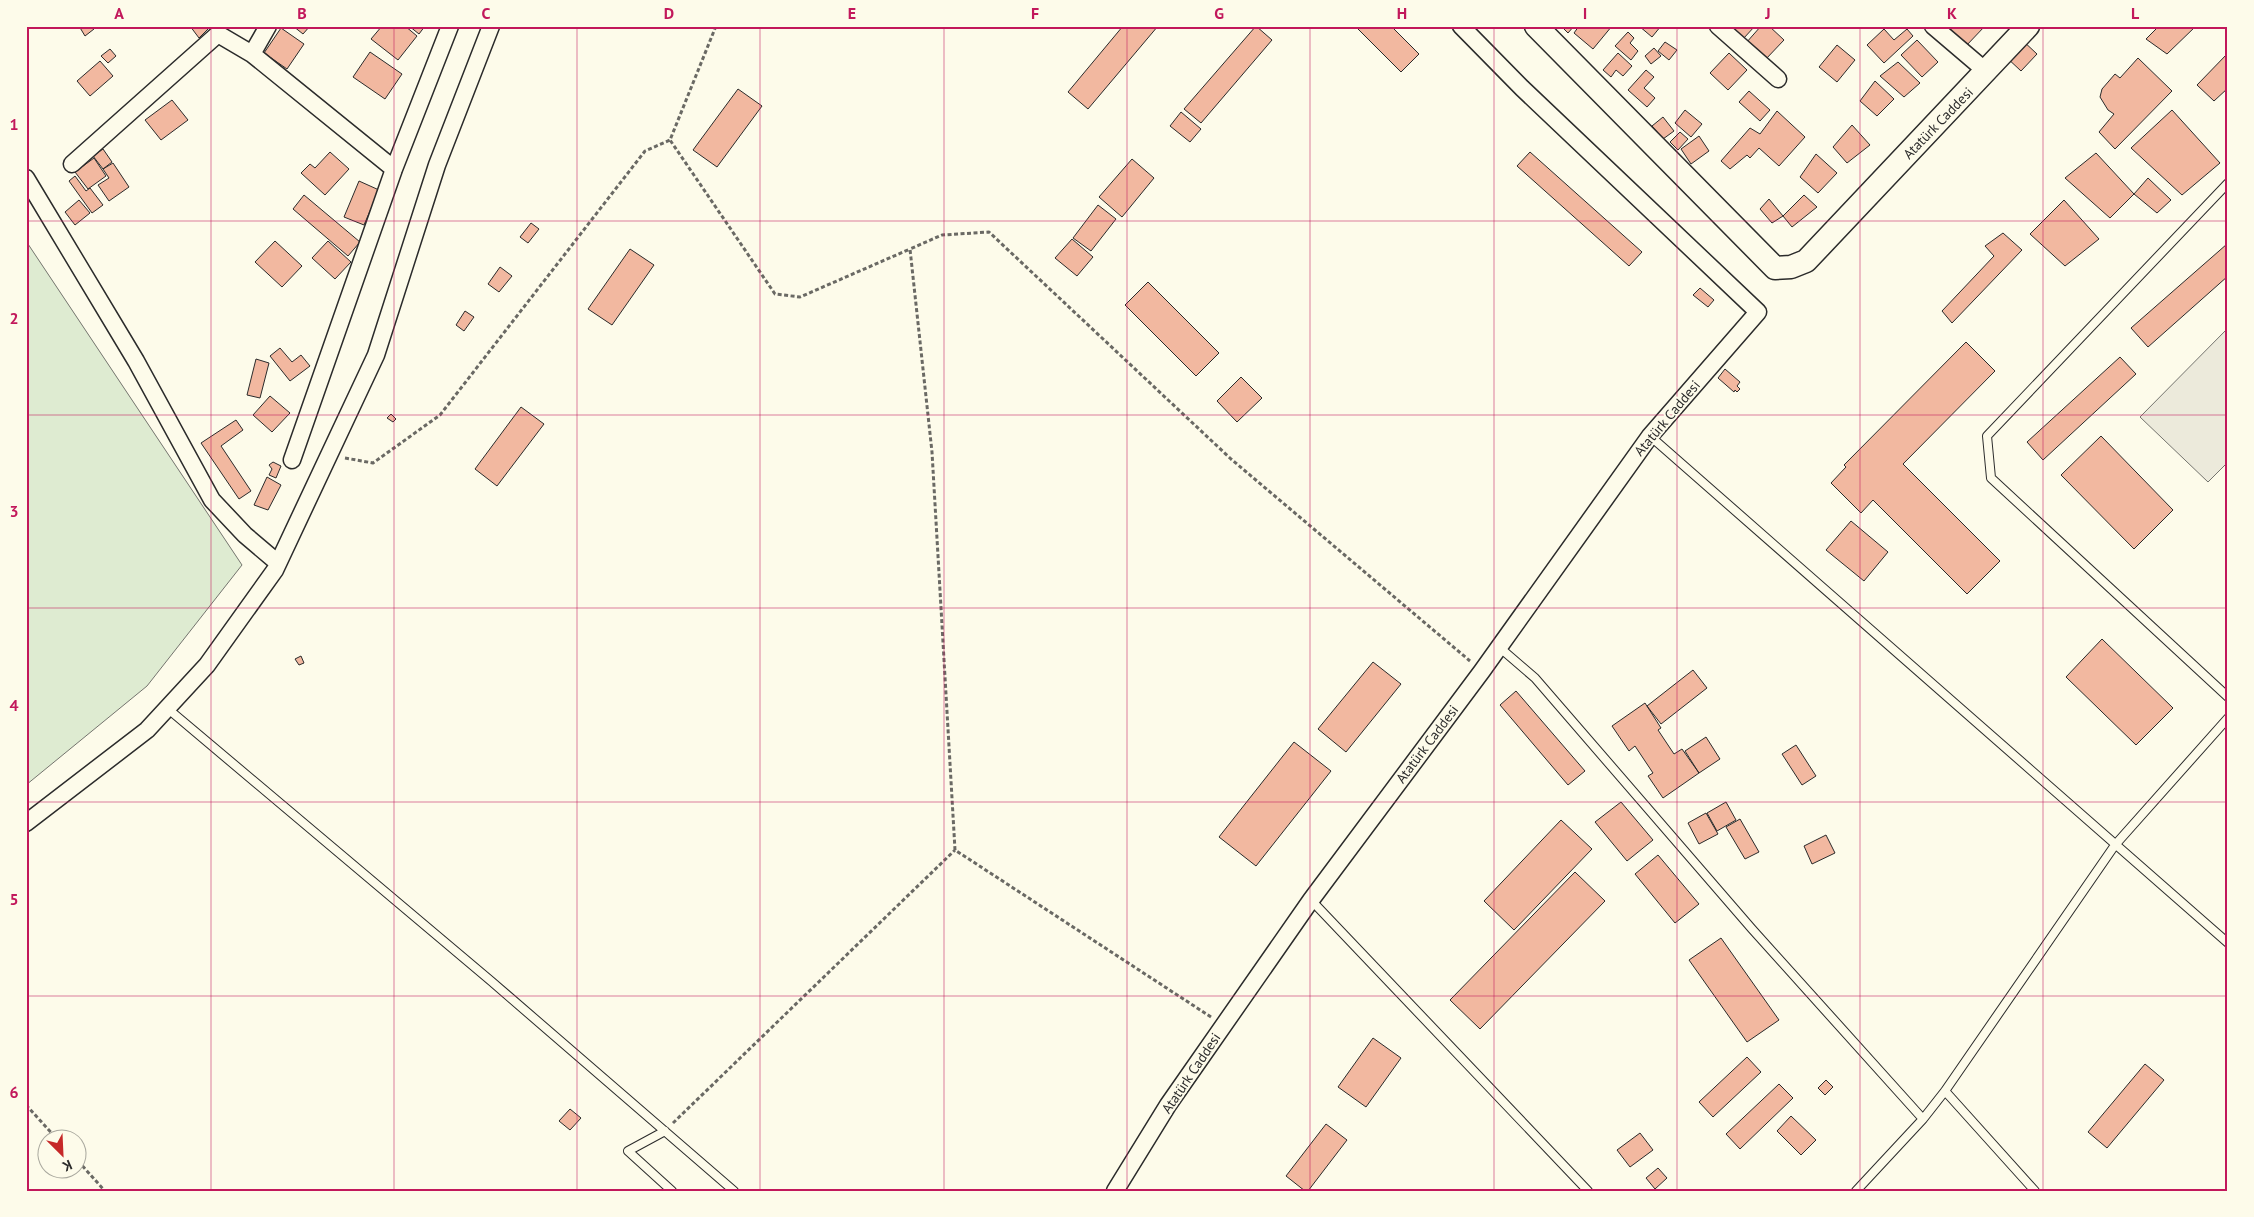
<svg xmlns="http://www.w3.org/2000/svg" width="2254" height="1217" font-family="'PT Sans',sans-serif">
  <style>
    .green { fill: #deebd1; stroke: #74746e }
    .parking { fill: #eceadb; stroke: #74746e }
    .building { fill: #f2b8a0; stroke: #2b2b2b }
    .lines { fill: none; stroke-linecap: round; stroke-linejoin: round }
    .lane-casing { stroke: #2b2b2b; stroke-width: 10 }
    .street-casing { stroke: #2b2b2b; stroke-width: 19 }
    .secondary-casing { stroke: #2b2b2b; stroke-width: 25 }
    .path { stroke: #6a6964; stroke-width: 3; stroke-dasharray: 4 2.5; stroke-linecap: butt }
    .lane { stroke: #fdfbea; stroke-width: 8 }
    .street { stroke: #fdfbea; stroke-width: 16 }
    .secondary { stroke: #fdfbea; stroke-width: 22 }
    .grid { fill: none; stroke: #c2185b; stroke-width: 1; stroke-opacity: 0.55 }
    .labels { text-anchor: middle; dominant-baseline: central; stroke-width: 4; stroke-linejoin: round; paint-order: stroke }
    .street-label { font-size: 14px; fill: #2b2b2b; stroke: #fdfbea }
    .neatline { fill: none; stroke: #c2185b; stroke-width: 2 }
    .grid-label { font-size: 16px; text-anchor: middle; font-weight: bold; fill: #c2185b }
  </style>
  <rect width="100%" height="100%" fill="#fdfbea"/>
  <path class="green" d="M26,241L242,565L147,686L26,785Z"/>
  <path class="parking" d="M2228,328V462L2208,482L2140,417Z"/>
  <path class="building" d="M79,26H92L94,29L85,36Z
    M190,26H209L210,27L199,38Z
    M293,26H310L303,34Z
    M382,26H405L417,36L398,60L371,39Z
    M409,26H425L419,34Z
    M1123,26H1158L1088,109L1068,92Z
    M1256,26L1272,40L1201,123L1184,109Z
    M1355,26H1391L1419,54L1401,72Z
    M1561,26H1574L1568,33Z
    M1579,26H1612L1593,49L1574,33Z
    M1639,26H1661L1652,37Z
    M1730,26H1755L1743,39Z
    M1761,26H1769L1784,40L1765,60L1746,43Z
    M1943,26H1985L1965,47Z
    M2159,26H2196L2167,54L2146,39Z
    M281,28L304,44L287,69L264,53Z
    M1884,29L1894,40L1907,29L1913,36L1884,63L1867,45Z
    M1628,32L1634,38L1630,43L1638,51L1631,60L1615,46Z
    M2021,39L2037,54L2021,71L2005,56Z
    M1917,40L1938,62L1922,77L1901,55Z
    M1665,42L1677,50L1669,60L1658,51Z
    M1837,45L1855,60L1837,82L1819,67Z
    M1654,48L1661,56L1651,64L1645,56Z
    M110,49L116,56L108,63L101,56Z
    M370,52L402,74L385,99L353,77Z
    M1618,53L1632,66L1623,76L1616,70L1611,77L1603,70Z
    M1729,53L1747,70L1728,90L1710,73Z
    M2228,53V88L2214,101L2197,85Z
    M2138,58L2172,91L2115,149L2099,132L2114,114L2108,110L2100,97L2102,89L2115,74L2120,78Z
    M100,61L113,76L90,96L77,81Z
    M1898,62L1920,83L1904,97L1880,76Z
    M1646,70L1654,77L1644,88L1655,98L1647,107L1628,90Z
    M1875,81L1894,99L1877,116L1860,101Z
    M738,89L762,106L717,167L693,150Z
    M1749,91L1770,110L1760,121L1739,102Z
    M172,100L188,120L161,140L145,120Z
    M1685,110L1702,124L1691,137L1675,123Z
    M2172,110L2220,163L2182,195L2131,148Z
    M1777,111L1805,137L1779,166L1759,148L1750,158L1747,155L1730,169L1721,161L1750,128L1760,134Z
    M1181,112L1201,129L1190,142L1170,126Z
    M1663,117L1674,131L1663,139L1652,126Z
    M1852,125L1870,145L1847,163L1833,147Z
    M1680,132L1688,139L1678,150L1670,142Z
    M1699,136L1709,151L1691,164L1681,149Z
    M103,149L112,162L103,169L93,156Z
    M330,152L349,169L325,195L301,173L310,164L315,168Z
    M1530,152L1642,252L1629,266L1517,166Z
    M2096,153L2134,194L2110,218L2065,178Z
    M1816,154L1837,173L1818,193L1800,177Z
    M94,158L106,176L88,189L75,172Z
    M1132,159L1154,178L1122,217L1099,197Z
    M113,163L129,187L109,201L98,185L109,178L103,169Z
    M75,176L86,191L90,188L103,205L92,213L69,181Z
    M2148,178L2171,200L2157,213L2134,194Z
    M359,181L379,190L364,225L344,217Z
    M304,195L360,242L348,256L293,209Z
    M1804,195L1817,207L1792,227L1783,216Z
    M1769,199L1783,216L1772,223L1760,209Z
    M79,200L90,213L75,225L65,212Z
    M2064,200L2099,239L2065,266L2030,234Z
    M1098,205L1116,219L1091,251L1073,238Z
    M531,223L539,229L528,243L520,237Z
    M2003,233L2022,250L1952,323L1942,311L1994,256L1985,246Z
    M1072,239L1093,257L1077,276L1055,258Z
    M275,241L302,266L282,287L255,262Z
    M328,241L351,262L335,279L312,258Z
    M2227,244L2228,276L2148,347L2131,328Z
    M630,249L654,265L612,325L588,309Z
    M500,267L512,276L499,292L488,284Z
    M1148,282L1219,353L1196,376L1125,305Z
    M1700,288L1714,300L1708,307L1693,295Z
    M465,311L474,317L464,331L456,325Z
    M1966,342L1995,371L1903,464L2000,561L1967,594L1873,500L1861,513L1831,483L1846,467L1844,465Z
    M280,348L292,362L301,355L310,366L290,381L270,356Z
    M2120,357L2136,374L2043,460L2027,442Z
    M256,359L269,363L260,398L247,395Z
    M1725,369L1740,382L1737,386L1740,389L1737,392L1735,390L1734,392L1718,378Z
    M1241,377L1262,398L1237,422L1217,401Z
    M270,396L290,413L272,432L253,415Z
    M521,407L544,424L497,486L475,469Z
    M391,414L396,419L393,422L387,418Z
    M236,420L243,430L221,446L251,491L239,499L201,443Z
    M2101,436L2173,510L2134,549L2061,475Z
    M273,462L281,466L276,478L269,475L272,469L269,465Z
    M267,477L281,485L268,510L254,505Z
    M1851,521L1888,552L1864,581L1826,550Z
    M2102,639L2173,708L2136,745L2066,677Z
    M301,656L304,663L299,665L295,659Z
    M1373,662L1401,684L1346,752L1318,729Z
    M1693,670L1707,688L1661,724L1647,706Z
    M1516,691L1585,771L1568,785L1500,705Z
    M1645,703L1661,728L1658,730L1674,754L1682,749L1699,773L1663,798L1648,776L1653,773L1635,746L1629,751L1612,726Z
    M1706,737L1720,759L1699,773L1685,751Z
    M1294,742L1331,771L1256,866L1219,837Z
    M1796,745L1816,776L1802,785L1782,754Z
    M1621,802L1653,840L1627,861L1595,822Z
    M1726,802L1736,820L1717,831L1707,813Z
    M1706,813L1718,834L1699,844L1688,823Z
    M1740,819L1759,852L1745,859L1726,827Z
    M1561,820L1592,849L1514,930L1484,901Z
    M1826,835L1835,853L1812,864L1804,846Z
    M1658,855L1699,904L1675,923L1635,874Z
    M1575,872L1605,901L1480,1029L1450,1000Z
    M1721,938L1779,1020L1747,1042L1689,960Z
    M1373,1038L1401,1058L1366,1107L1338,1087Z
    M1747,1057L1761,1072L1713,1117L1699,1102Z
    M2145,1064L2164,1080L2107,1148L2088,1132Z
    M1826,1080L1833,1087L1825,1095L1818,1088Z
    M1779,1084L1793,1098L1740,1149L1726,1134Z
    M570,1109L581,1118L570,1130L559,1121Z
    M1791,1116L1816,1140L1801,1155L1777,1131Z
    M1326,1124L1347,1140L1308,1191H1305L1286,1176Z
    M1640,1133L1653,1150L1630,1167L1617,1150Z
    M1658,1168L1667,1178L1655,1189L1646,1178Z"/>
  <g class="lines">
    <g class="lane-casing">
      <path id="lane" d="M2228,183L1987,436L1991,478L2228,697
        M1650,436L2228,943
        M1499,647L1535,678L1752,929L1923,1119
        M167,708L491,981L734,1191
        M1311,900L1588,1191
        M1945,1091L2035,1191
        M665,1131L628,1151L672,1191
        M1856,1191L1923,1119L1945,1091L2115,845L2228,718"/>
    </g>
    <g class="street-casing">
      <path id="street" d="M268,26L252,54L394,169
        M1718,26L1778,79
        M1933,26L1987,72
        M72,164L218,34L252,54
        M26,178L136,361L212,500L245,535L278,563
        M292,460L394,169L450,26
        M26,823L147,730L207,665L275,570L376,355L437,165L491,26
        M1115,1191L1168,1105L1311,900L1482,671L1650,436L1758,312L1522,88L1461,26"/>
    </g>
    <g class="secondary-casing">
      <path id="secondary" d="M1536,26L1775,268L1791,267L1806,261L2028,26"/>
    </g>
    <path class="path" d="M716,26L670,140L775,294L800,297L910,249
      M345,458L373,463L440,415L645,151L670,140
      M1211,1017L955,850L932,452L910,249L942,235L989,232L1231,459L1470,661
      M26,1105L58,1140
      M673,1123L955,850
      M78,1161L105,1191"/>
    <use href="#lane" class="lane"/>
    <use href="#street" class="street"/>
    <use href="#secondary" class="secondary"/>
  </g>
  <path class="grid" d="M211,26V1191M394,26V1191M577,26V1191M760,26V1191M944,26V1191M1127,26V1191M1310,26V1191M1494,26V1191M1677,26V1191M1860,26V1191M2043,26V1191M26,221H2228M26,415H2228M26,608H2228M26,802H2228M26,996H2228"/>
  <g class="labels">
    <g class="street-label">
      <text transform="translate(1938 123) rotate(-46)">Atatürk Caddesi</text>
      <text transform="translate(1667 418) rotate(-50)">Atatürk Caddesi</text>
      <text transform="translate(1427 744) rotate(-53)">Atatürk Caddesi</text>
      <text transform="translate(1191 1073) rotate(-56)">Atatürk Caddesi</text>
    </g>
  </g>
  <rect width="2254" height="1217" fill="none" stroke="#fdfbea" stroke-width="55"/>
  <g transform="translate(62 1154) rotate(156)"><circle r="24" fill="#fdfbea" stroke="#a9a89e"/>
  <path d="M0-4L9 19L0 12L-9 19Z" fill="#c62828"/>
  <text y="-8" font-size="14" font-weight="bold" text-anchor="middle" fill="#2b2b2b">K</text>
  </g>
  <rect x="28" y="28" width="2198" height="1162" class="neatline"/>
  <g class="grid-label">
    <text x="119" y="19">A</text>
    <text x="302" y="19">B</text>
    <text x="486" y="19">C</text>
    <text x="669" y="19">D</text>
    <text x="852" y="19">E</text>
    <text x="1035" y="19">F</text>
    <text x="1219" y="19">G</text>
    <text x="1402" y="19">H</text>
    <text x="1585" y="19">I</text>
    <text x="1768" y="19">J</text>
    <text x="1952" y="19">K</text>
    <text x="2135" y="19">L</text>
    <text x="14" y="130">1</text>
    <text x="14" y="324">2</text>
    <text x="14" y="517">3</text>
    <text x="14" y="711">4</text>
    <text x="14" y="905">5</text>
    <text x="14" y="1098">6</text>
  </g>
</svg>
